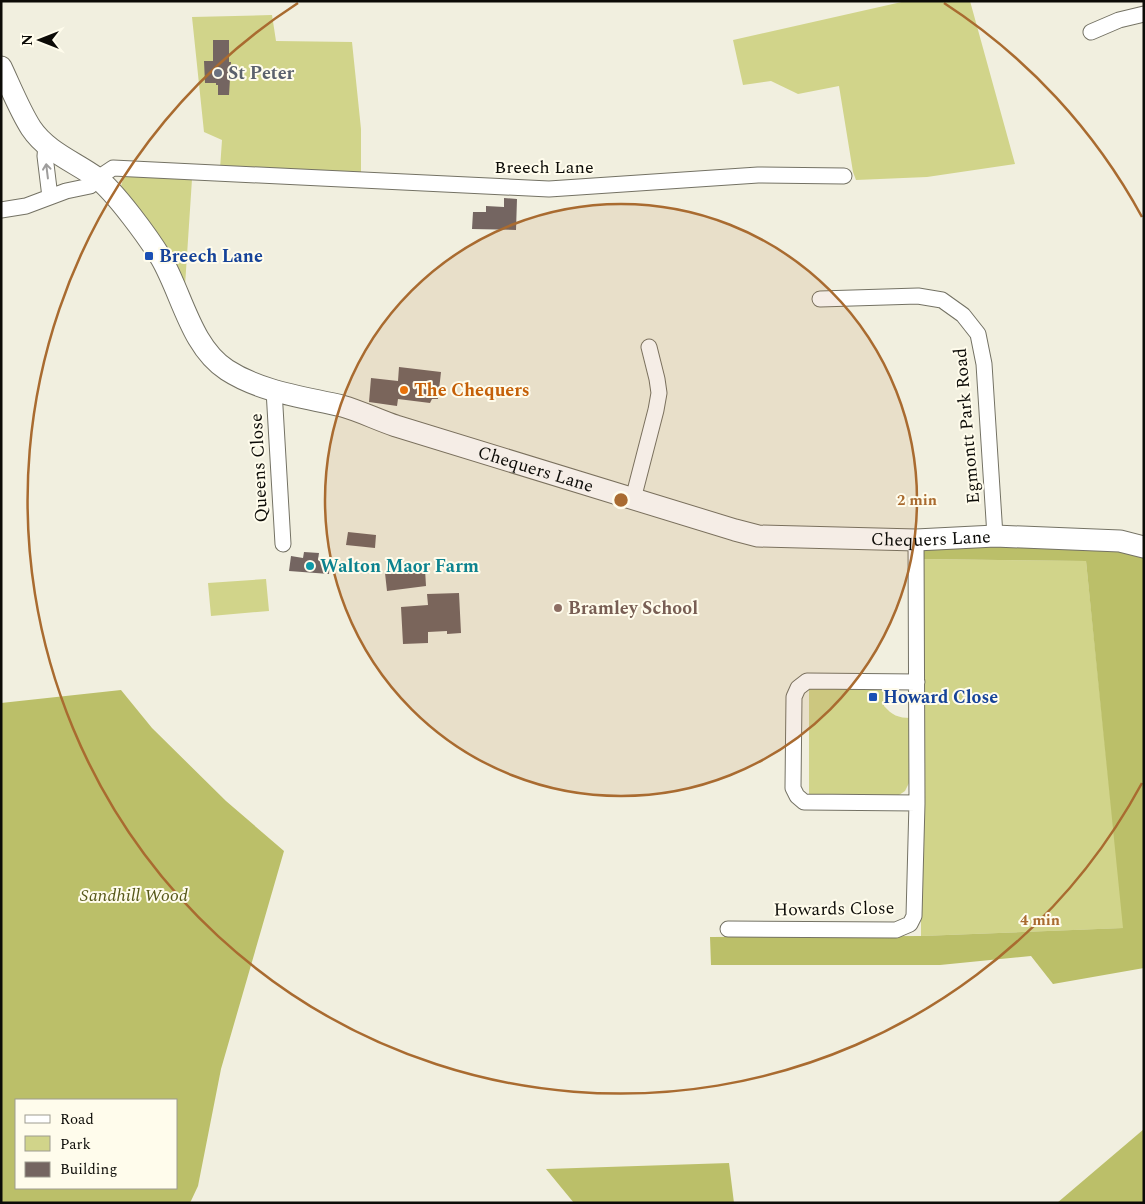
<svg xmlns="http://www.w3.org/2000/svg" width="1145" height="1204" font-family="Spectral,serif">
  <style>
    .green { fill: #d1d48a }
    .forest { fill: #bbbf69; fill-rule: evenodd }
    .building { fill: #746561 }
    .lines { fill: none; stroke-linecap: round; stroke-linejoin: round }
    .street-casing { stroke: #747264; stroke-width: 17 }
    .secondary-casing { stroke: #747264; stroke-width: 23 }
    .street { stroke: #fff; stroke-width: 15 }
    .secondary { stroke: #fff; stroke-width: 21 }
    .oneway { stroke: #9e9d9c }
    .ring { fill: none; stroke: #a96b30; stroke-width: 2.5 }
    .worship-dot { fill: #6b7280; stroke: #fffcec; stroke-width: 2 }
    .transit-dot { fill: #1a4fb4; stroke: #fffcec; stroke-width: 2 }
    .food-dot { fill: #e8710a; stroke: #fffcec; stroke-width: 2 }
    .culture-dot { fill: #0f9aa8; stroke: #fffcec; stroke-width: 2 }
    .education-dot { fill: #8d6e63; stroke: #fffcec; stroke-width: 2 }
    .labels { text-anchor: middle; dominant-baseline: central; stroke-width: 4; stroke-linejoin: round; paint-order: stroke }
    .worship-label { font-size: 18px; font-weight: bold; fill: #5b616d; stroke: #fffcec; text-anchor: start }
    .street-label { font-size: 18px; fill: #0c0b07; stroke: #fffcec }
    .transit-label { font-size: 18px; font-weight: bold; fill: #164399; stroke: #fffcec; text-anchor: start }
    .food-label { font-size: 18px; font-weight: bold; fill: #c56008; stroke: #fffcec; text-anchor: start }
    .culture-label { font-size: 18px; font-weight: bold; fill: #0d838f; stroke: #fffcec; text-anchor: start }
    .education-label { font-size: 18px; font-weight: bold; fill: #785e54; stroke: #fffcec; text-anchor: start }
    .park-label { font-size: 18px; font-style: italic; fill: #565819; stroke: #fffcec }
    .centre { fill: #a96b30; stroke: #fffcec; stroke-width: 2.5 }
    .ring-label { font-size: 15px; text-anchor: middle; font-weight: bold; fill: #a96b30; stroke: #fffcec; stroke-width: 4; stroke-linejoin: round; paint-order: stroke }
  </style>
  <rect width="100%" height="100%" fill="#f1efdf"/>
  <path class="green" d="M906,1H970L1015,164L927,177L856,180L853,172L839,86L798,94L771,81L743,85L733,40Z
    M272,15L276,41L352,42L361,129V176L220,169L222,140L204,132L192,17Z
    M124,176L192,179L185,286L157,233L121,186Z
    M921,559L1086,561L1124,928L921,936Z
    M266,579L269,611L211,616L208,583Z
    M885,686L884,706C892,715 898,718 911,718L909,783L905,791L896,797L809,796V688Z"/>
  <path class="forest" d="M992,545L1120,550L1144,558V968L1053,984L1031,956L940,965H711L710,937L921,936L1123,928L1086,561L921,559L922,549Z
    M121,690L152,728L226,801L284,851L221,1069L198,1186L190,1203H1V703ZM16,1100H176V1188H16Z
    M1144,1129V1203H1057Z
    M729,1163L734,1203H574L546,1169Z"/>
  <path class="building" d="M213,40H229V62H231L229,95H218V85H216V83H205L204,61H213Z
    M504,198L517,199L516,230L472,229L473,212H486V206L504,207Z
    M399,367L441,372L438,399H432L430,403L398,399L397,406L369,402L371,378L398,381Z
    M348,532L376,535L375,548L346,545Z
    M304,552L319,553L318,560L330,561L329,574L289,571L291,556L303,558Z
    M425,569L426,586L387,591L385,573Z
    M459,593L461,633L447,634V631L428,632V643L403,644L401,607L428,605L427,594Z"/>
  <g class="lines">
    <g class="street-casing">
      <path id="street" d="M1091,32L1119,20L1144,14
        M46,144L45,156L50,197
        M1,210L26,206L66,191L90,186L104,174L113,168L549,189L758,175L844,176
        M820,299L918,296L942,300L963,315L978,334L984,364L995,536
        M274,390L283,544
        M633,499L656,410L659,393L657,379L649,347
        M917,803L804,802L797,796L793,788L794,697L798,688L807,681L917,682
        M728,929L896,930L910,924L914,916L917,803L916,540"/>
    </g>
    <g class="secondary-casing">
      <g id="secondary">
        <path id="s1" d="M1,67C10,86 20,111 31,128C47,152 75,162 97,178C116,193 148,237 161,258C182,294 191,347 227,370C261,392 304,397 342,406C360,411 378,420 396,426L735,530L758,536L916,540L995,536L1120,541L1144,547"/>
      </g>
    </g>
    <use href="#street" class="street"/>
    <use href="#secondary" class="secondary"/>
  </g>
  <defs><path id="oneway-shaft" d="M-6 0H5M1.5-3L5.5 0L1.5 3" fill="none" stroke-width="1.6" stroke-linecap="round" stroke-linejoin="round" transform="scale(1.25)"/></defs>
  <use class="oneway" href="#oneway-shaft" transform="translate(47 171) rotate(-97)"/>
  <circle cx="621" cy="500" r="296" fill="#a96b30" fill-opacity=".12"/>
  <g class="ring">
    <circle cx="621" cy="500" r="296"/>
    <path d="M1142 783A593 593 0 1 1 298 3M944 3A593 593 0 0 1 1142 217"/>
  </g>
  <circle class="worship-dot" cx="218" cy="73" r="5"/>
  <g class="transit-dot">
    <rect x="144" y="251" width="10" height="10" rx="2.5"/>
    <rect x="868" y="692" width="10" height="10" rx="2.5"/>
  </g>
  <circle class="food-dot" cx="404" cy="390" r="5"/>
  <circle class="culture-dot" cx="310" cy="566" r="5"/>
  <circle class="education-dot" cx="558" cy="608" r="5"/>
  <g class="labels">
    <g class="worship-label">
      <text x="228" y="73">St Peter</text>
    </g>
    <g class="street-label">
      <text x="544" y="167">Breech Lane</text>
      <text transform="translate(967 426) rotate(-95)">Egmontt Park Road</text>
      <text transform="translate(259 468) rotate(-93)">Queens Close</text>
      <text stroke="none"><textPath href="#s1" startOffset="711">Chequers Lane</textPath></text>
      <text stroke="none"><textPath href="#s1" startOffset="1116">Chequers Lane</textPath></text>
      <text transform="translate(834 909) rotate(-1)">Howards Close</text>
    </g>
    <g class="transit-label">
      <text x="159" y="256">Breech Lane</text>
      <text x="883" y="697">Howard Close</text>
    </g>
    <g class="food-label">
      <text x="414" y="390">The Chequers</text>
    </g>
    <g class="culture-label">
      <text x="320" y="566">Walton Maor Farm</text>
    </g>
    <g class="education-label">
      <text x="568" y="608">Bramley School</text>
    </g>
    <g class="park-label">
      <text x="134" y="895">Sandhill Wood</text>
    </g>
  </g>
  <circle cx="621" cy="500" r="8" class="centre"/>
  <g class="ring-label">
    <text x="917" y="505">2 min</text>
    <text x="1040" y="925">4 min</text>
  </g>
  <rect width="1145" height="1204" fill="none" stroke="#0c0b07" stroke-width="5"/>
  <rect x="15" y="1099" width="162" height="90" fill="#fffcec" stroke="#9e9c90"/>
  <rect x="25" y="1115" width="25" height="8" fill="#ffffff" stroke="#9e9c90"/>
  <text x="60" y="1124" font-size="15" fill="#0c0b07">Road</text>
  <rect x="25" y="1136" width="25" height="15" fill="#d1d48a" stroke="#9e9c90"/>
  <text x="60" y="1149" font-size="15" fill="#0c0b07">Park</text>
  <rect x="25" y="1162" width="25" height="15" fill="#746561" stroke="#9e9c90"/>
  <text x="60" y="1174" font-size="15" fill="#0c0b07">Building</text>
  <g transform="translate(40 40) rotate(270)" stroke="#fffcec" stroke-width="4" paint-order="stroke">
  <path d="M0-4L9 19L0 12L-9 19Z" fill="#0c0b07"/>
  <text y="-8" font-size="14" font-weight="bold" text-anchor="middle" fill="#0c0b07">N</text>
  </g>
</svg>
